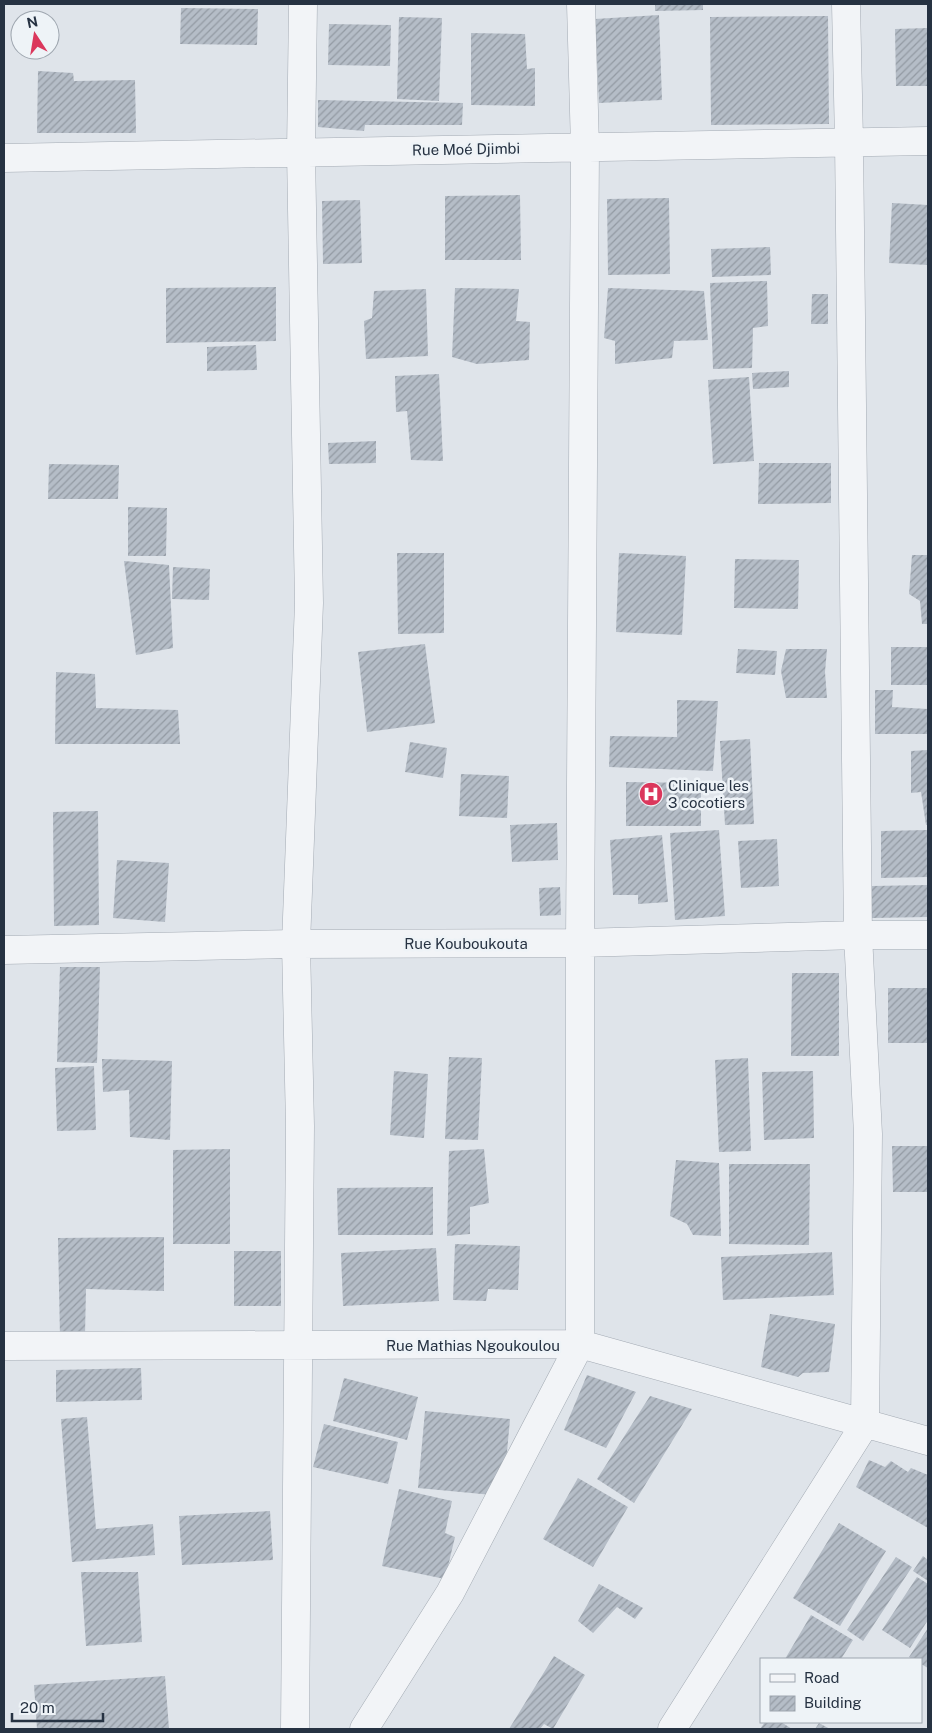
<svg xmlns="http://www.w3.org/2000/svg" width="932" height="1733" font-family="'Public Sans',sans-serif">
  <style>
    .building { fill: url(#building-hatch) }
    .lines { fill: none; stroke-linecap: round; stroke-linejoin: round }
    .minor-casing { stroke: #a4abb4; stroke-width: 29 }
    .minor { stroke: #f2f4f7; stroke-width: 28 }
    .labels { text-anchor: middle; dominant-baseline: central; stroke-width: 5; stroke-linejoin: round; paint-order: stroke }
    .street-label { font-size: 15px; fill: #263242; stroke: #eef3f7 }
    .poi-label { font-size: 15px; fill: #263242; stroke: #eef3f7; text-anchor: start }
  </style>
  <defs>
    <pattern id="building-hatch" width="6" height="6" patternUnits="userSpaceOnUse" patternTransform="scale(1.25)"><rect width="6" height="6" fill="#b5bdc7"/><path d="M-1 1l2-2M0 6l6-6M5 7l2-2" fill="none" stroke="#939aa3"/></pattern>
  </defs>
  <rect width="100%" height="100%" fill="#dfe4ea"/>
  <path class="building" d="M655,4H703V10L655,11Z
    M181,8L258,9L257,45L180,44Z
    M659,15L662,100L599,103L595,19Z
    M828,16L829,124L711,125L710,17Z
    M399,17L442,18L439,101L397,99Z
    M329,24L391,25L390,66L328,65Z
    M928,28V86H896L895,29Z
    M471,33L525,34L527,69L535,68V106L471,105Z
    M38,71L73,73L74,81L135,80L136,133H37Z
    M318,100L463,103L462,125H365L364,131L318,127Z
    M520,195L521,260H445V196Z
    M669,198L670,274L608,275L607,199Z
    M360,200L362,263L323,264L322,201Z
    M892,203L928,205V265L889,263Z
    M770,247L771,275L712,277L711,249Z
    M767,281L768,326L753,328L752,368L713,369L710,283Z
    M276,287V341L166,343V288Z
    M455,288L519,289L516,321L530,322L529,360L477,364L452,357Z
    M608,288L704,291L708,340L674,341L672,358L615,364V341L604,338Z
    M426,289L428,356L366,359L364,321L372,318L374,291Z
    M812,294H828V324H811Z
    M256,345L257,370L207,371V347Z
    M789,371V387L753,389L752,373Z
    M439,374L443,461L411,460L407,411L396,412L395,376Z
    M749,377L754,461L713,464L708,380Z
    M376,441V463L329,464L328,443Z
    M759,463H831V503L758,504Z
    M49,464L119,465L118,499H48Z
    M128,507L167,508L166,556H128Z
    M397,553H444V633L398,634Z
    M619,553L686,556L682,635L616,632Z
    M912,555H928V624H922L920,601L909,594Z
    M735,559L799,560L798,609L734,608Z
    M124,561L169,565L173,648L136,655Z
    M173,567L210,569L209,600L172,599Z
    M425,644L435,723L367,732L358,652Z
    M891,647H928V685H891Z
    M738,649L777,651L775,675L736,673Z
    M786,649H827L825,672L827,698H786L781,671Z
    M56,672L95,674L96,708L178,710L180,744H55Z
    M875,690H893L892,707L928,709V734H875Z
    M677,700L718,701L713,771L609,767L610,736L677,737Z
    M750,739L754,824L725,825L720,741Z
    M410,742L447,748L443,778L405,772Z
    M928,750V825H926L921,792L911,793V751Z
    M461,774L509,776L507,818L459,816Z
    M626,782L701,783V826H626Z
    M98,811L99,925L54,926L53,812Z
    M557,823L558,860L512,862L510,825Z
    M719,830L725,916L675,920L670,833Z
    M928,830V877L881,878V831Z
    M662,835L668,902L638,904V895H613L610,840Z
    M777,839L779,886L741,888L738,841Z
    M117,860L169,863L165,922L113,918Z
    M928,885V917L872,918V886Z
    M560,887L561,915L540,916L539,888Z
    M60,967H100L97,1063L57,1062Z
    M792,973H839V1056H791Z
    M888,988H928V1043H888Z
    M449,1057L482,1058L478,1140L445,1139Z
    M748,1058L751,1151L719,1152L715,1060Z
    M102,1059L172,1061L170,1140L130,1137L129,1090L103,1092Z
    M94,1066L96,1130L57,1131L55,1068Z
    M394,1071L428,1074L424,1138L390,1135Z
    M813,1071L814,1138L764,1140L762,1072Z
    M892,1146H928V1192H893Z
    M230,1149V1244H173V1150Z
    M484,1149L489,1203L470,1207V1234L447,1236L449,1151Z
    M676,1160L719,1163L721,1236L693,1235L687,1224L670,1216Z
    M729,1164H810L809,1245L729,1244Z
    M433,1187V1235H338L337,1188Z
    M164,1237V1291L86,1289L85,1335L60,1337L58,1238Z
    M455,1244L520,1246L518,1290L488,1289L486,1301L453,1300Z
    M436,1248L439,1301L343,1306L341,1253Z
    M234,1251H281V1306H234Z
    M832,1252L834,1295L723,1300L721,1257Z
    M770,1314L835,1324L829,1372L803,1373L798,1377L761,1367Z
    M141,1368L142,1400L56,1402V1370Z
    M587,1375L636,1392L606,1448L564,1430Z
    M344,1378L418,1397L407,1440L333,1421Z
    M650,1396L692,1409L634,1503L597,1479Z
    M425,1411L510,1419L503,1496L418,1488Z
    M87,1417L96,1529L153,1524L155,1555L72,1562L61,1419Z
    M324,1424L398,1442L388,1484L313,1467Z
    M869,1460L885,1467L891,1461L908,1472L911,1468L928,1475V1528L856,1487Z
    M578,1478L628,1507L593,1567L543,1539Z
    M399,1489L452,1501L445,1533L455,1537L445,1579L382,1566Z
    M270,1511L273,1560L182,1565L179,1516Z
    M839,1523L886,1551L840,1626L793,1598Z
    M923,1556L928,1560V1581L913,1571Z
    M896,1557L912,1567L863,1641L847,1630Z
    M81,1572H138L142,1642L86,1646Z
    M917,1577L928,1584V1620L910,1648L882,1630Z
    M599,1584L643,1608L635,1619L617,1607L593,1633L578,1621Z
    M811,1615L853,1640L841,1659H785Z
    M928,1628V1668L921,1664V1659H912L909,1657Z
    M554,1656L585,1675L553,1729L544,1724L540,1729H509Z
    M165,1676L169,1729H37L34,1685Z
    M765,1722H781L792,1729H760Z
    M819,1723L830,1729H815Z"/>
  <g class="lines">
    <g class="minor-casing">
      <path id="minor" d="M4,158L928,141
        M4,950L296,944L580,943L858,935H928
        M4,1346L580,1344L928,1441
        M295,1729L300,1126L296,944L309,603L301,152L303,4
        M364,1729L450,1593L580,1344V943L585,147L581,4
        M672,1729L865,1424L868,1134L858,935L849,141L846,4"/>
    </g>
    <use href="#minor" class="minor"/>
  </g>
  <defs>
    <g id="hospital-disc" transform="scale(1.25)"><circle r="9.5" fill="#db375c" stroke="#eef3f7"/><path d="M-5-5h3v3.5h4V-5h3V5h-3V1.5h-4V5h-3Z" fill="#fff"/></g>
  </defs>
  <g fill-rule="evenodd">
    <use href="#hospital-disc" x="651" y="794"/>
  </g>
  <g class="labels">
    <g class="street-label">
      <text transform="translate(466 149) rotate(-1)">Rue Moé Djimbi</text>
      <text x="466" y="943">Rue Kouboukouta</text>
      <text x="473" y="1345">Rue Mathias Ngoukoulou</text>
    </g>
    <g class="poi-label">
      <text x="668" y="785">Clinique les<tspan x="668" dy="17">3 cocotiers</tspan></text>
    </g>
  </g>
  <rect width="932" height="1733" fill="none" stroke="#263242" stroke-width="10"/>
  <rect x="760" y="1658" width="162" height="65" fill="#eef3f7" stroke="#9ea6af"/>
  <rect x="770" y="1674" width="25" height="8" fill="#f2f4f7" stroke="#9ea6af"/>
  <text x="804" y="1683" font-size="15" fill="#263242">Road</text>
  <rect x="770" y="1696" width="25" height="15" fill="url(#building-hatch)" stroke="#9ea6af"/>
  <text x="804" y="1708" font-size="15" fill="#263242">Building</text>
  <g transform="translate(35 35) rotate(348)"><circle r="24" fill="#eef3f7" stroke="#9ea6af"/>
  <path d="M0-4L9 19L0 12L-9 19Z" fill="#db375c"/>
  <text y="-8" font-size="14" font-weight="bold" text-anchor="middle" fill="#263242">N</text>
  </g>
  <path d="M12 1713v8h91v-8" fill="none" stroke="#263242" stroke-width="2.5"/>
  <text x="20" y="1713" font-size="15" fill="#263242" stroke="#eef3f7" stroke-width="4" paint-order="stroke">20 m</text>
</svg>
